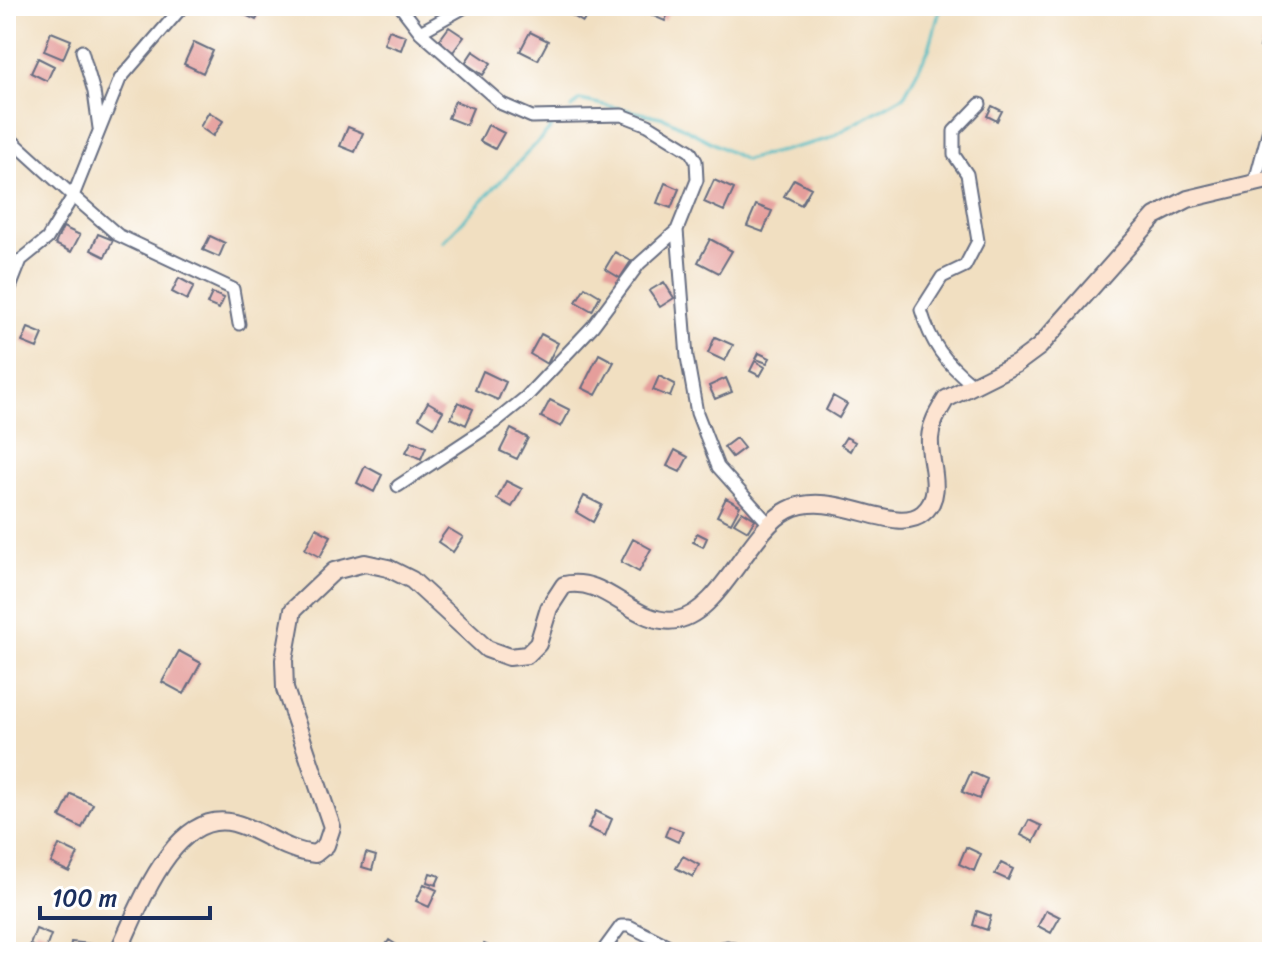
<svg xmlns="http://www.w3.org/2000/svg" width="1278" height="958" font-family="Sriracha,sans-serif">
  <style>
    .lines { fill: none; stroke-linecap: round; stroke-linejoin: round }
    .stream { stroke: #4cbbc3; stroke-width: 3 }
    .building { fill: #e59e9b }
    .minor-casing { stroke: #666d81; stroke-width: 15 }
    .secondary-casing { stroke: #666d81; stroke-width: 20 }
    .minor { stroke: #fff; stroke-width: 11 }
    .secondary { stroke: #fde4d1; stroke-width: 16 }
  </style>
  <rect width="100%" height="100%" fill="#fff"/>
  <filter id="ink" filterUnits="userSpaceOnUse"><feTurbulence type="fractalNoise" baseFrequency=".0125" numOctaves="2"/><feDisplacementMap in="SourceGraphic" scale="16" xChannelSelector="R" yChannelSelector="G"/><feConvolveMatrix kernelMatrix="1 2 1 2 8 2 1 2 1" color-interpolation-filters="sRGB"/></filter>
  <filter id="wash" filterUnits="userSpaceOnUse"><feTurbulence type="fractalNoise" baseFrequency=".006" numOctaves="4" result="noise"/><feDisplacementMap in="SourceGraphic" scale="32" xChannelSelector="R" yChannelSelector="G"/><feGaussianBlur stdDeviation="1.8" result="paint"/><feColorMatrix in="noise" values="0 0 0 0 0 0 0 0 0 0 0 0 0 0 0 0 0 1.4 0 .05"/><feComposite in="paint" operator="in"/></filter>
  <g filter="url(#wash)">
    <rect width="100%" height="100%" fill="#f1dfc1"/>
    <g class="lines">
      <path class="stream" d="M572,108L580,100L665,118L745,160L828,139L904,96L929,49L941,6
        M443,242L553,126"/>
    </g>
    <g id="blocks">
      <path class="building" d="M247,6H264L256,20L243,14Z
        M572,6L591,8L583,22L568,13Z
        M646,6H671L665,21L644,12Z
        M449,27L464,37L453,52L438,42Z
        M389,30L406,36L401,50L384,44Z
        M51,32L71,40L63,59L44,51Z
        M530,32L548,41L538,60L520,51Z
        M1265,36L1272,39V53L1260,47Z
        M194,42L213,51L203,73L184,64Z
        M473,51L491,63L483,75L465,63Z
        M38,58L54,66L47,81L31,73Z
        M455,101L473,108L466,125L448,118Z
        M992,106L1002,111L997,121L987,116Z
        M209,112L223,121L213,136L200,127Z
        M488,125L504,133L495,149L480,141Z
        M348,127L363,133L355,152L340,146Z
        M794,179L811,188L801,205L784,196Z
        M714,180L734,189L724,211L704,202Z
        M665,183L679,189L671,208L657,203Z
        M756,205L772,211L763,232L747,226Z
        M63,227L80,235L71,252L55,244Z
        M98,234L113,240L105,257L91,250Z
        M210,236L225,243L219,257L203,250Z
        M710,239L732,251L719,273L698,262Z
        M615,252L631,261L620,278L605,269Z
        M179,278L194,286L187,300L172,292Z
        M664,282L674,298L660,307L649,291Z
        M585,287L600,296L592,311L576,302Z
        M212,293L224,298L219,309L207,304Z
        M28,328L43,334L37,348L22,342Z
        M541,334L558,343L547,364L530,354Z
        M715,337L733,345L725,361L708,353Z
        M759,353L770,358L767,363L756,359Z
        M599,354L614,362L596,395L582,388Z
        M755,361L765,367L760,376L750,371Z
        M483,371L506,382L498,400L475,390Z
        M659,376L675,384L670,397L653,390Z
        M726,378L732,392L715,399L709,386Z
        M833,396L847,404L839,418L826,410Z
        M550,400L570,410L561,427L541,417Z
        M428,402L443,411L434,427L419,418Z
        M458,402L473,409L466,425L451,418Z
        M511,429L528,438L517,459L500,451Z
        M846,437L855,442L850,451L841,445Z
        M736,438L744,448L732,457L724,447Z
        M412,441L426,447L421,459L406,452Z
        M675,450L688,457L680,472L667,466Z
        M365,466L382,475L374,492L357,483Z
        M506,481L522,489L512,507L497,499Z
        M584,496L602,505L593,522L576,512Z
        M726,498L740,506L731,523L717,516Z
        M742,511L755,519L748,531L734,523Z
        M316,528L331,536L320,557L305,549Z
        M448,528L463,537L453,552L438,542Z
        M697,533L707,538L703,547L693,542Z
        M633,539L651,549L639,572L621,562Z
        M179,651L201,663L184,694L162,682Z
        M971,772L987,779L979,799L962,792Z
        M71,794L93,804L82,828L60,817Z
        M596,811L612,819L605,836L588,828Z
        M1029,820L1042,826L1034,842L1021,835Z
        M669,826L683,831L678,842L665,836Z
        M59,845L78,854L69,872L51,863Z
        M966,847L981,854L974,871L959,864Z
        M366,853L376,856L372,870L362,867Z
        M683,856L699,865L693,877L676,868Z
        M1001,863L1013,869L1008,880L995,874Z
        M430,873L440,876L436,885L427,882Z
        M424,884L437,890L429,907L416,901Z
        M1046,910L1060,917L1051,933L1038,926Z
        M977,911L991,916L987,930L973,925Z
        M36,929L51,935L45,951L30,945Z
        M389,940L403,949L401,952H381Z
        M71,942L91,944L90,952H70Z
        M484,944L502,952H480Z"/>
    </g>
  </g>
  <g filter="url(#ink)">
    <use href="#blocks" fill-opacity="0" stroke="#666d81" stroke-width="2"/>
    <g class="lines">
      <g class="minor-casing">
        <path id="minor" d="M400,6L420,32L502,104L532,117L622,115L648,125L690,151L696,161L697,180L677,230L687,357L697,413L718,467L770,525
          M1266,6L1272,13
          M420,32L467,6
          M82,51L94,92L99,128
          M6,135L73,196L120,79L183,6
          M1254,185L1272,118
          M6,298L21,260L47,239L73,196L118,235L233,289L239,324
          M972,384C945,362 931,344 921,310L942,277L965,266L978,241L967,174L954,155V131L980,104
          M398,486L495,422L526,397L593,326L639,264L677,230
          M602,952L621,926H629L681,952
          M705,952L727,947L743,952"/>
      </g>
      <g class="secondary-casing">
        <path id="secondary" d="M118,952C138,910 174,807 234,823C262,830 284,851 315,854L326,845L332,827L285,689L284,660L293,610L334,571L365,563L388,568L412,580L487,649L509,657L527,655L538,644L549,608L564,585C607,575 634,627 677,620C721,612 749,530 788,510C833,487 895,537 923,513C946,494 928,462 930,438C931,423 939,411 946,399L1016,364L1039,347L1155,216L1188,199L1272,179"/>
      </g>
      <use href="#minor" class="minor"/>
      <use href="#secondary" class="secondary"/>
    </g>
  </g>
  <rect width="1278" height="958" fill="none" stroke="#fff" stroke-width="32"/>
  <path d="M40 906v12h170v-12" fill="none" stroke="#1b2f5e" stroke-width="4"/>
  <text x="52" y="906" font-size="24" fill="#1b2f5e" stroke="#ffffff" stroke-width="6" paint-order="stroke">100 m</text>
</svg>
